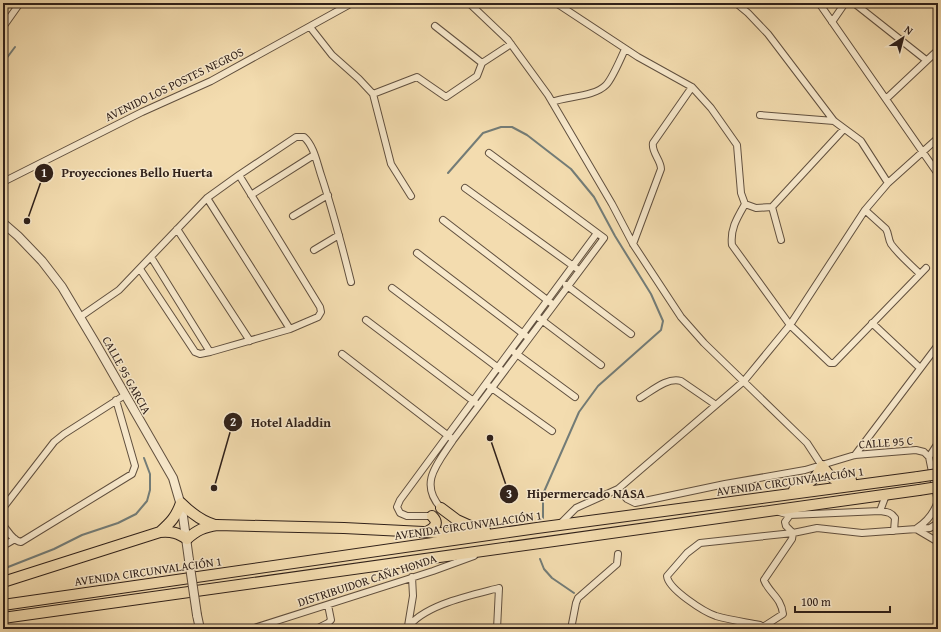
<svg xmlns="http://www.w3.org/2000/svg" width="941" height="632" font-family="'Gentium Book Plus',serif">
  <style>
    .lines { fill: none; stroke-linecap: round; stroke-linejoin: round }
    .stream { stroke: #737c77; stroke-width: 2 }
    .minor-casing { stroke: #61503f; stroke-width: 8 }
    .tertiary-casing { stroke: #61503f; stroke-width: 10 }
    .primary-casing { stroke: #30211a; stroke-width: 12 }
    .minor { stroke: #f7e8cb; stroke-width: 6 }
    .tertiary { stroke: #f7e8cb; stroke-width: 8 }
    .primary { stroke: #f3dcaf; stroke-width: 10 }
    .tertiary-bridge-casing { stroke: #61503f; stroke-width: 10; stroke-linecap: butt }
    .primary-bridge-casing { stroke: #30211a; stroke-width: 12; stroke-linecap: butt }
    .tertiary-bridge { stroke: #f7e8cb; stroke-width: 8 }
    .primary-bridge { stroke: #f3dcaf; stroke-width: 10 }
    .labels { text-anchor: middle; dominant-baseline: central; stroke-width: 3; stroke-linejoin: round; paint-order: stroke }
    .street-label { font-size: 12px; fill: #30211a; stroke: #f7e8cb }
    .leader { fill: none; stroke: #30211a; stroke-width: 1.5 }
    .callout-dot { fill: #30211a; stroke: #f7e8cb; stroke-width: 1.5 }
    .mark-label { font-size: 12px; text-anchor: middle; font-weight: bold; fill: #fff }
    .callout-label { font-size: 13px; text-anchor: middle; font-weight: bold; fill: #30211a; stroke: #f7e8cb; stroke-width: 3; stroke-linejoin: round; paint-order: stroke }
  </style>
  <rect width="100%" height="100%" fill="#f3dcaf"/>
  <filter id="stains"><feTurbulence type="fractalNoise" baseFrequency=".005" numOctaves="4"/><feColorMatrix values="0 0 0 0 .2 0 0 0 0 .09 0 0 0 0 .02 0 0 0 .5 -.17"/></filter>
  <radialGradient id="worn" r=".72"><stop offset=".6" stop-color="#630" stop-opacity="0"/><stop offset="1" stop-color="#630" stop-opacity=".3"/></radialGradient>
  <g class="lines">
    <path class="stream" d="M3,63L15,47
      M448,173L483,133L501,127H512L527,135L571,169L594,197L615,236L651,294L663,321L661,330L598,386L579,412L543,494V518
      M540,559L544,569L552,578L574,593
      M3,569L54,549L82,535L118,523L136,514L147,501L150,490V474L144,458"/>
    <g class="minor-casing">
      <path id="minor" d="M469,3L508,40L548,95L612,204L633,244L681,317L704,343L807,443L822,466
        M556,3L638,57L692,87L711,108L737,145L741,193L745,204C737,218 730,229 732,245L790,325L830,363H834L926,268
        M736,3L748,13L768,34L834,121L861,141L888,183
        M819,3L938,174
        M854,3L926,60
        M832,22L845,3
        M435,26L482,63
        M3,27L20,3
        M310,27L332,55L359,79L373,94L391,164L411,196
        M373,94L417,77L446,97L477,76L482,63L511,44
        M886,99L938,50
        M552,102C568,96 594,97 606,85C612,79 621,58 625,49
        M760,115L834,121
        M3,182L142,112L211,81L352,3
        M465,188L576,268
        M251,195L314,155
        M207,198L290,329
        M745,204L756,208L772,207L844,129
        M772,207L781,240
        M865,210L886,229C889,234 888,239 891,244C899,255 910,264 920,274
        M293,216L328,195
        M443,220L551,303
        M177,229L250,341
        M633,244L661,169C661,160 651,152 653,143L692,87
        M314,250L339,235
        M417,253L526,336
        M151,257L210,352
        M140,269L195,352L200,354L210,352L290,329L318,317L321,312L320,307L239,175
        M566,285L631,334
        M392,288L501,370
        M80,317L119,290L207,198L239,175L296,137H304C314,146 317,163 321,175C333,211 342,246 351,282
        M539,318L601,365
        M366,320L476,403
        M872,323L920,368
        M514,352L575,397
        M342,354L451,438
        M489,386L552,431
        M640,398C652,391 667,377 681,381L716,405
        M855,455L938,345
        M929,457L938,443
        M618,489L627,499L635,503L725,484L805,470L855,455L916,450L924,452L929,457L938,502
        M3,508L54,442L64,434L125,395
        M441,508C418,483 438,463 453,440L604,238L489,153
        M880,511L886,495
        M779,512L790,515L880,511C887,512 891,512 895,518L894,531
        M790,515L785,522L786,526L793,533
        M432,516H407L400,513L397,507L400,500L597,233
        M3,525C8,531 13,541 21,542L132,474L135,466L116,400
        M559,525L576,508L618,489L744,381L790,325L865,210L888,183L938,138
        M917,528C928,521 934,513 938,501
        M916,529L938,542
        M3,546L15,539
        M408,626L413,596L412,577
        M763,627L783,614C781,597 769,593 764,580L792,539L793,533
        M251,629L433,571L474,556
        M316,629L328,623L331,620L328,605
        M407,629C422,605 472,595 499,588L497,629
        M571,629L576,603L578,598L617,564L618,554
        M763,629V627L760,625C745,622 730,620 716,616C704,612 668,589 667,576L687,553L700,543L793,533L817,528L862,533L930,528L938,523"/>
    </g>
    <g class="tertiary-casing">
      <path id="tertiary" d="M3,223L18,236L42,261L62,287L96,344L173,478L182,509L189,560
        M197,615L200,629"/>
    </g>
    <g class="primary-casing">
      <path id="primary" d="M794,490C808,485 816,479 822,466C833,481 834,481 851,480
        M441,508L457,520L477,529
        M160,532C171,522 176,517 181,503C191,513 201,521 215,525
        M427,532C434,528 440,524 432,516
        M3,582L160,532C172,531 178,533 187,539C197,530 204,527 217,525L344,528L443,533L485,530
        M3,605L537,528L918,477
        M3,618L919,490"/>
    </g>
    <use href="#minor" class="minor"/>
    <use href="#tertiary" class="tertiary"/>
    <use href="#primary" class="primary"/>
    <g class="tertiary-bridge-casing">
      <path id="tertiary-bridge" d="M189,560L197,615"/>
    </g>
    <g class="primary-bridge-casing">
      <path id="primary-bridge" d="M918,477L938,474
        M919,490L938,487"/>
    </g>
    <use href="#tertiary-bridge" class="tertiary-bridge"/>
    <use href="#primary-bridge" class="primary-bridge"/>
  </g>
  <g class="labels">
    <g class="street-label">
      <text transform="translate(174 84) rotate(-26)">AVENIDO LOS POSTES NEGROS</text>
      <text transform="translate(127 375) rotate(61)">CALLE 95 GARCIA</text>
      <text transform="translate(886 442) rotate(-4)">CALLE 95 C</text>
      <text transform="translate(790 481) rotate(-8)">AVENIDA CIRCUNVALACIÓN 1</text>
      <text transform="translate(468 525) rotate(-8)">AVENIDA CIRCUNVALACIÓN 1</text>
      <text transform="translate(148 571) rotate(-8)">AVENIDA CIRCUNVALACIÓN 1</text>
      <text transform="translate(367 580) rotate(-18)">DISTRIBUIDOR CAÑA HONDA</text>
    </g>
  </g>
  <path class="leader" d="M27 221L44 173M214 488L233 422M490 438L509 494"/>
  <g class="callout-dot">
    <circle cx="27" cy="221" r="4"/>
    <circle cx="214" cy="488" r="4"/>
    <circle cx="490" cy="438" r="4"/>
    <circle cx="44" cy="173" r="10"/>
    <circle cx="233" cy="422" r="10"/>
    <circle cx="509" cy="494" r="10"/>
  </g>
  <g class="mark-label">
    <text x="44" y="177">1</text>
    <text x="233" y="426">2</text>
    <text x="509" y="498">3</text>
  </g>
  <g class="callout-label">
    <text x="137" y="177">Proyecciones Bello Huerta</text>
    <text x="291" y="427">Hotel Aladdin</text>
    <text x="586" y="498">Hipermercado NASA</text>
  </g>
  <rect width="941" height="632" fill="none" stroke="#f3dcaf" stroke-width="16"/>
  <rect x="4" y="4" width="933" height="624" fill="none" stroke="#30211a" stroke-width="2"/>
  <rect x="8" y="8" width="925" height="616" fill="none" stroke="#30211a"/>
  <g transform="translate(903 38) rotate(36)" stroke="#f7e8cb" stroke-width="3" paint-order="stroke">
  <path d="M0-3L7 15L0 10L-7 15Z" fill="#30211a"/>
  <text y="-6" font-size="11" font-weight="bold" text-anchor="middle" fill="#30211a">N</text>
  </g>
  <path d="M795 606v6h95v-6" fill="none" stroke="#30211a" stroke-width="2"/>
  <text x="801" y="606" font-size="12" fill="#30211a" stroke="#f7e8cb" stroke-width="3" paint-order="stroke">100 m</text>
  <rect width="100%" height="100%" filter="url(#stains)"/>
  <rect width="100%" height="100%" fill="url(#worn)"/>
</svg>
